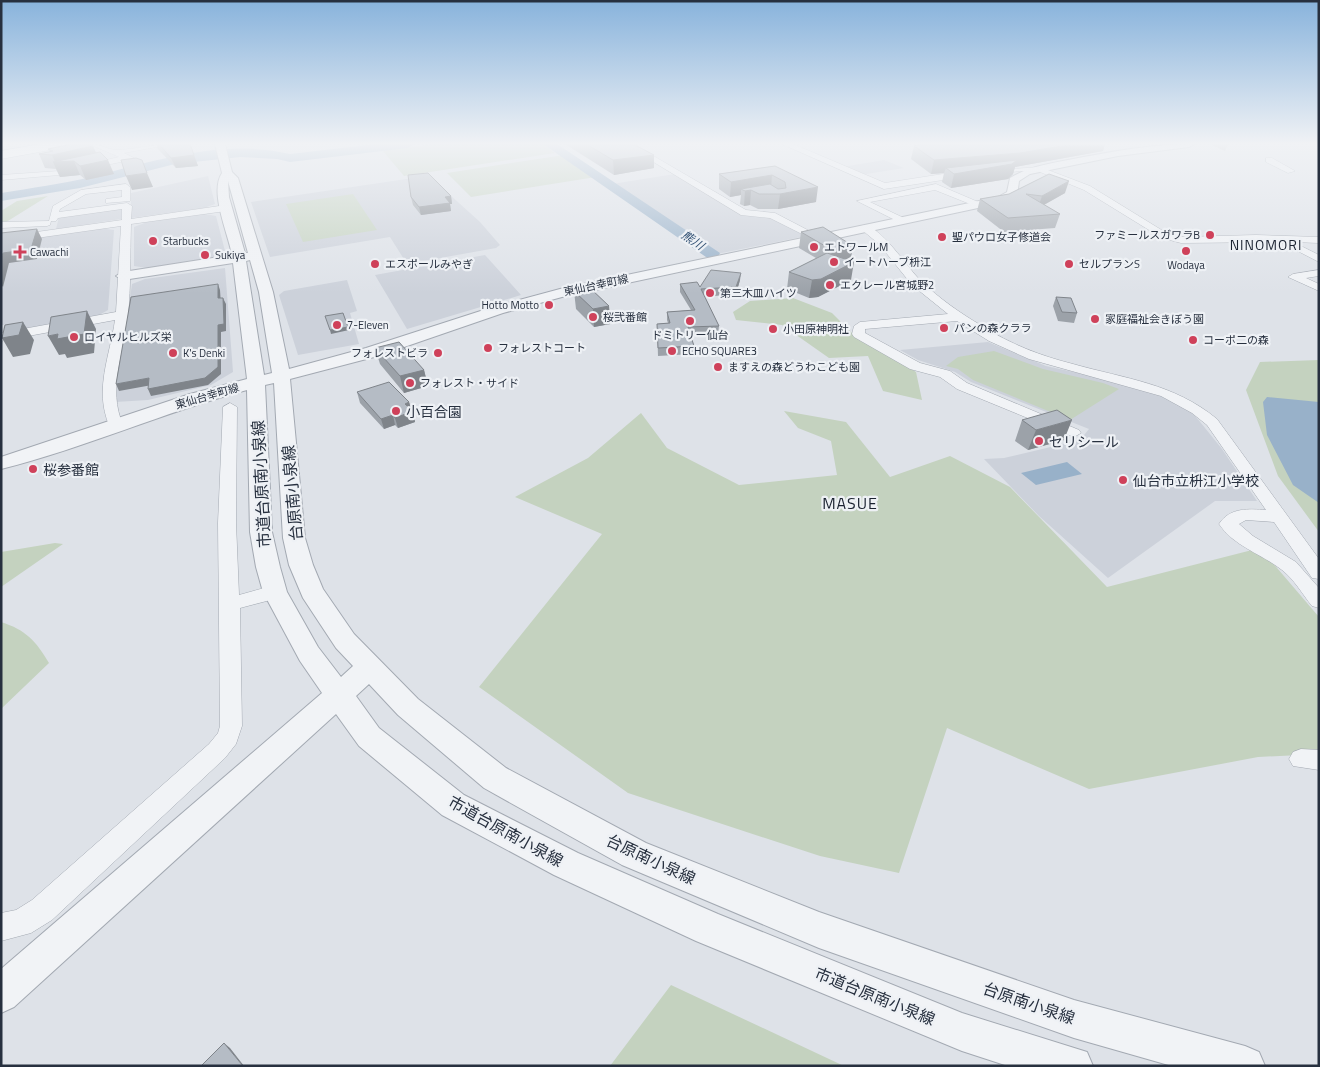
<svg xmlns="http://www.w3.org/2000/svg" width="1320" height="1067" font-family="'Titillium Web','Noto Sans JP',sans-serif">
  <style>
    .built { fill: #ccd1da }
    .green { fill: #c4d2bf }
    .water { fill: #98b1c9 }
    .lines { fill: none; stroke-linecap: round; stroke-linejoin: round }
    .river { fill: #98b1c9; fill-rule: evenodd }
    .minor-casing { stroke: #a3a9b2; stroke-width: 1 }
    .tertiary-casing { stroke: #a3a9b2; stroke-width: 2 }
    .primary-casing { stroke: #9da7b4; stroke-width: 1 }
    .minor { fill: #f1f3f6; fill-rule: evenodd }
    .tertiary { fill: #f1f3f6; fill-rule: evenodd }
    .primary { fill: #fff; fill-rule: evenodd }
    .wall { fill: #9ca2a9 }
    .shaded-wall { fill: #7f848a }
    .building { fill: #b5bcc5; stroke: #7f848a }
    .poi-dot { fill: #cf415a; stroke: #eef1f5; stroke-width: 2 }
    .labels { text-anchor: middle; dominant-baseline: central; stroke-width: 4.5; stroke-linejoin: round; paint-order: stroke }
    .far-poi-label { font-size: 11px; fill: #27303f; stroke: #eef1f5; text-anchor: start }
    .far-street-label { font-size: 11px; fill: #27303f; stroke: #eef1f5 }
    .far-water-label { font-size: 12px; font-style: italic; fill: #315073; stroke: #eef1f5 }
    .far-quarter-label { font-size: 14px; letter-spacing: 1px; fill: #1a2230; stroke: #eef1f5 }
    .poi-label { font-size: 14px; fill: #27303f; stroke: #eef1f5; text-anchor: start }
    .near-street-label { font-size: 16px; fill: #27303f; stroke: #eef1f5 }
    .quarter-label { font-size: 16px; letter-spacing: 1px; fill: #1a2230; stroke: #eef1f5 }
  </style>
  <rect width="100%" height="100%" fill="#dee2e8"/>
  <path class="built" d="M884,160L904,168L860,175L842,167Z
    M675,174L747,214L772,218L806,236L717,254L612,184Z
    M208,176L215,204L204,208L131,218V193Z
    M420,177L438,184L480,222L500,245L496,248L407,264L390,237L270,257L251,202Z
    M115,209H122L121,219L56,229L59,217Z
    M205,214L216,216L225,251L213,258L147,268L134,266V227L147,222Z
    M99,228L114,230L108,310L94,318L1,335L4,325H1V243Z
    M485,255L521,295L407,329L375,275Z
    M225,268L233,372L211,385L148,400L115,402L132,284L145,279Z
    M347,280L357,311L350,313L359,344L298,355L279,295L284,291Z
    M988,342L1046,366L1147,388L1188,407L1222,449L1257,501H1215L1108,578L1039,516L984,459L1004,458L1080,440L1089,429L971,382L955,372L918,360L900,350Z"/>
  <path class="green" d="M433,144H543L555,153L404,176L383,151Z
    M564,155L596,177L471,197L447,173Z
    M353,194L377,230L303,242L286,204Z
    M48,196L3,224H1V211L17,201Z
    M793,298L832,313L853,334L892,356L916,372L922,400L883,391L868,356L829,358L782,325L736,320L733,312L750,301Z
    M994,351L1043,369L1103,383L1119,389L1070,420L973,380L958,369L946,366L958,357Z
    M1319,360V532L1278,476L1246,390L1260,362Z
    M784,411L846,422L890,477L950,456L1010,487L1107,587L1260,548L1319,617V754L1258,757L1089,789L947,728L899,873L820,856L628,793L479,687L602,534L515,497L588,458L641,413L667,448L739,485L837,475L831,441L798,428Z
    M55,543L63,544L1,587V552Z
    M1,622C26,630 36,641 49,663L1,709Z
    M671,985L844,1066H610Z"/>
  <path class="water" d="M1267,397L1319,402V503L1293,485L1267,435L1263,402Z
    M1067,462L1082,474L1036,485L1021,473Z"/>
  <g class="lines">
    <path class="river" d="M376,144H414L408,148L290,162L277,159L240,157L175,164L80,188L1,201V193C31,188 62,184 91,177C155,161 224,138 290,154Z
      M543,144H557L720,253L718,257H706Z"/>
    <g class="minor-casing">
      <path id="minor" d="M89,144C99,144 107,149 116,150C133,150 153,144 172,144L124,153L134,158L130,160L59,175L1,180V175L59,171L119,157Z
        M624,144H633L746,210L775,213L821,237L812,239L770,218L741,215Z
        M782,144H793L885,183L943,174L1040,167L1090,186L1168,234L1181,237L1256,235L1319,237V243L1293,242L1319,255V262L1280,242L1181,243L1162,238L1084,190L1040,172L1021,171L943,180L884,189Z
        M1266,158H1272L1295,171L1288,173L1266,162Z
        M126,184L130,187V201L106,203V199L122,197V190L86,194L60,209L59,212L127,203L132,206L131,219L226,205L231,208L226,211L131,224C130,255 131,286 128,316C124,354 107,388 123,425L116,429L109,425C94,389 110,356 115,320L1,341V333L116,312L121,226L1,243V237L122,220V209L58,218L56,221H51L50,225L47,226L1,228V222L49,221L53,206L81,190Z
        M936,184L983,204L975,206L935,190L870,202L904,218V222L901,223L857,201Z
        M862,226C879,222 908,269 921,281C940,299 960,313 982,326C1010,344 1041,356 1073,364C1126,379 1173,383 1217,419L1319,559V579L1312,578L1274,522L1246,520L1239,524L1253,536L1296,562L1319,588V608L1312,606C1303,595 1294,579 1282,570C1262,554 1233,546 1219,524C1230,507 1249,509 1266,510L1207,425L1192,413L1161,396L1029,359L989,341L957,321L865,329V333L920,363L950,371L967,383L1079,430L1081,433L1074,437L957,389L940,377L910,369L854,337L852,334L854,326L860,322L948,314L912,285L879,244L862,230Z
        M1319,270V276L1306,278L1319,284V291L1288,277L1293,274Z
        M230,403L237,407L236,523L239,595L275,585L282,587L284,592L282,597L240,608L242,726L236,744L225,758L52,920L31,933L1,941V913L16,910L32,900L209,744L218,733L220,726L218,523L223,407Z
        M1301,749L1319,750V770L1293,766L1289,759L1293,752Z"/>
    </g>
    <g class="tertiary-casing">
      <path id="tertiary" d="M215,144H225L232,172L238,178L273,292L289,369L366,348L493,307L560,289L998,197L1007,192L1010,178C1028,167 1048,164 1068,160C1110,152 1151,144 1194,144L1189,147L1118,156L1030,174L1019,181L1017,196L1006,202L562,297L503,313L378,356L290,379L305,538L313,565L323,589L354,634L418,699L506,768L646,843L819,912L1074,1000L1245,1046L1259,1052L1265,1066H1172L1074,1038L819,948L622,865L484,788L398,715L369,684L356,696L379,728L464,795L578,853L718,914L962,1013L1087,1052L1093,1066H1008L962,1051L696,941L554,875L442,815L359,746L336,714L14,1007L1,1013V969L322,693L300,661L263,592L256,567L250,532L247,390C164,412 85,448 1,469V457L190,394L247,379L233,263L123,280L116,276L123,272L232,255C228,233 209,192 222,173ZM228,181L248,253H245L229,197ZM250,260L259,292L272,373L264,375L246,261ZM274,383L283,538L289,565L303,598L336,648L353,666L341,677L318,647L287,592L280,567L272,532L265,385Z"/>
    </g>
    <g class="primary-casing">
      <path id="primary" d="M41,144H67L61,148L1,159V151Z"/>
    </g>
    <use href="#minor" class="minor"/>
    <use href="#tertiary" class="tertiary"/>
    <use href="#primary" class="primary"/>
  </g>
  <path class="wall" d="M156,144H190L198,166L176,168L158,149Z
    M565,144H633L654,155V168L614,175Z
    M923,144H1105L1103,151L1015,167L1013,174L1008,179L951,188L942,182L944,173L931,174L911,159L914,146Z
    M1210,144H1228L1225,151Z
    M93,146L96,153L114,174L86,180L80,175L60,177L56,169L45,168L39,154L50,152L48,149Z
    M775,166L816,202L778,209H758L750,205L744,206L740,204L741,195L730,197L719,189V174Z
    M1065,193L1044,205L1060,214L1055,228L1004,232L977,211L980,199L1009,194Z
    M451,196L452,204H450L451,211L421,215L413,205L411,197Z
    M801,232L853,246L850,261L851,280L818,297L809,298L787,289L789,272L816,258L799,248Z
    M740,280L736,294L704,297L719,326L718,334L690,335L694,346L693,354L658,356L657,324L668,323L667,320V312L691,310L680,292V284L700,287Z
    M574,291L609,306L610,324L594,327L576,309Z
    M1056,297L1077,313L1074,323L1058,321L1053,306Z
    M375,348L424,370L428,386L404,393L380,364Z
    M357,392L409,402L415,422L398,428L395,425L384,429L360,403Z
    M1022,420L1064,440L1028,450L1015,441Z"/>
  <path class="shaded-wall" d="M1073,144H1105L1103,151L1015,167L1013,174L1008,179L951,188L954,174L946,168L944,173L931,174L934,160Z
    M93,146L99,160L74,161L80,175L60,177L53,162H55L52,155Z
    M194,155L198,166L176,168L171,158Z
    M654,155V168L614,175L613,160Z
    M108,160L114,174L86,180L80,166Z
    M147,173L153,187L132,190L126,176Z
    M772,175L771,189L751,190L750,205L744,206L745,191L741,189V195L730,197L731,182Z
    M1069,181L1065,193L1038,208L1042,196Z
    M818,187L816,202L778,209L780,194Z
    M451,196L452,204H450L451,211L421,215L419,207L445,197Z
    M37,229L42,239L37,259L9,263L3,287L1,284V260L3,253Z
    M853,246L850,263L829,267L832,250Z
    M854,262L851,280L818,297L809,298L812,280Z
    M741,273L740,280L736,294V287Z
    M218,284L220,290L221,305L218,298Z
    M223,298L226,304V331L221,332V374L208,385L151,396L148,389L218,325Z
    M609,306L610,324L594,327L593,309Z
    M87,311L96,329L94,353L67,358L65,354L59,355L48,336L58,334Z
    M23,322L34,340L30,354L13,357L2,338Z
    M348,327L349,330L331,334L330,330Z
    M424,370L428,386L404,393L400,376Z
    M149,378L152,385L119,391L116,384Z
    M409,402L412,412L413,411L415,422L398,428L395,418L405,404Z
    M393,415L395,425L384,429L381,419Z
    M1072,420L1064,440L1028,450L1036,430Z
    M224,1043L230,1048L244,1066H243Z"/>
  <path class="building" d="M72,144H90L93,146L52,155L39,154L53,151L48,149Z
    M159,144H190L194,155L171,158Z
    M586,144H633L654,155L613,160Z
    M923,144H1073L1020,153L934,160L914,146Z
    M100,152L108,160L80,166L74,161L53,162Z
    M136,158L142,160L147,173L126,176L121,160Z
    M1017,160L1012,164L954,174L946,168Z
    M775,166L818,187L780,194H759L751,190L745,191L741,189L770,184L778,189L786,188L785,182L772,175L731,182L719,174Z
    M428,173L451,196L445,197L450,203L419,207L411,197L408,175Z
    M1049,174L1069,181L1042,196L1026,194L1060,214L1008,218L980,199L1009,194Z
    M823,227L853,246L832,250L801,232Z
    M37,229L31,249L3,253L1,260V233Z
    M827,253L854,262L821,279L812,280L789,272Z
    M711,270L741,273L736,287L701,289L719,326L688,327L694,346L658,348L657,324L670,323L667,312L695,310L680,284L697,282L700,287Z
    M218,284V298H223L224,324L218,325V367L205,378L148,389L149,378L116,384L131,297Z
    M590,288L609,306L593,309L574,291Z
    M1056,297L1071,298L1077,313L1062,312Z
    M87,311L84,334L57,339L58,334L48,336L51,317Z
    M343,313L348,327L330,330L325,316Z
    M23,322L19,335L2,338L5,325Z
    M399,342L424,370L400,376L375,348Z
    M389,382L409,402L405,404L413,411L395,418L393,415L381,419L357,392Z
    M1057,410L1072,420L1036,430L1022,420Z
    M224,1043L243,1066H201Z"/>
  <linearGradient id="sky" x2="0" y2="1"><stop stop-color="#88b3dc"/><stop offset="0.49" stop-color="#f0f2f5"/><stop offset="1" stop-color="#f0f2f5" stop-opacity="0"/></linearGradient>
  <rect width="1320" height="293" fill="url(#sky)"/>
  <g class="poi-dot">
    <circle cx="1210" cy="235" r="5"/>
    <circle cx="942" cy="237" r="5"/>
    <circle cx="153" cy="241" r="5"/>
    <circle cx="814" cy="247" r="5"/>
    <circle cx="1186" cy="251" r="5"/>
    <path d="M17.5 244.5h5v5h5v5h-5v5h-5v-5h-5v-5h5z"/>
    <circle cx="205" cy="255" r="5"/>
    <circle cx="834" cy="262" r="5"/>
    <circle cx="375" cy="264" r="5"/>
    <circle cx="1069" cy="264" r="5"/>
    <circle cx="830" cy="285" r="5"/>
    <circle cx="710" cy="293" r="5"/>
    <circle cx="549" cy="305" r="5"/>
    <circle cx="593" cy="317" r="5"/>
    <circle cx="1095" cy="319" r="5"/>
    <circle cx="690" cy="321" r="5"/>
    <circle cx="337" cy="325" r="5"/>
    <circle cx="944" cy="328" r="5"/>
    <circle cx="773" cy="329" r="5"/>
    <circle cx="74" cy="337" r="5"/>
    <circle cx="1193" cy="340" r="5"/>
    <circle cx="488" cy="348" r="5"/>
    <circle cx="672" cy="351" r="5"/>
    <circle cx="173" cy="353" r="5"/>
    <circle cx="438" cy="353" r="5"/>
    <circle cx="718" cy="367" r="5"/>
    <circle cx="410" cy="383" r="5"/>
    <circle cx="396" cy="411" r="5"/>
    <circle cx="1039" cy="441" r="5"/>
    <circle cx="33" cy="469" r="5"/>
    <circle cx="1123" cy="480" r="5"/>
  </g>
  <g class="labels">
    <g class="far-poi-label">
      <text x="1200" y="235" text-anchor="end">ファミールスガワラB</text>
      <text x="952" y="237">聖パウロ女子修道会</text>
      <text x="163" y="241">Starbucks</text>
      <text x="824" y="247">エトワールM</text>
      <text x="30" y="252">Cawachi</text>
      <text x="215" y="255">Sukiya</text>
      <text x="844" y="262">イートハーブ枡江</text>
      <text x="385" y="264">エスポールみやぎ</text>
      <text x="1079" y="264">セルプランS</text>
      <text x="1186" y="265" text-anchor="middle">Wodaya</text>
      <text x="840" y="285">エクレール宮城野2</text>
      <text x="720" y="293">第三木皿ハイツ</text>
      <text x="539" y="305" text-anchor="end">Hotto Motto</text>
      <text x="603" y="317">桜弐番館</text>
      <text x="1105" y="319">家庭福祉会きぼう園</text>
      <text x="347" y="325">7-Eleven</text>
      <text x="954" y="328">パンの森クララ</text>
      <text x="783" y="329">小田原神明社</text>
      <text x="690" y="335" text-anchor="middle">ドミトリー仙台</text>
      <text x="84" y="337">ロイヤルヒルズ栄</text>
      <text x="1203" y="340">コーポ二の森</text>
      <text x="498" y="348">フォレストコート</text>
      <text x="682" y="351">ECHO SQUARE3</text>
      <text x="183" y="353">K's Denki</text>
      <text x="428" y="353" text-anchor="end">フォレストビラ</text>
      <text x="728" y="367">ますえの森どうわこども園</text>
      <text x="420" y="383">フォレスト・サイド</text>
    </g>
    <g class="far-street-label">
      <text transform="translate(596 285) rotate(-12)">東仙台幸町線</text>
      <text transform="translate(207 396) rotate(-16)">東仙台幸町線</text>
    </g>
    <g class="far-water-label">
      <text transform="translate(693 240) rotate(34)">熊川</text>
    </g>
    <g class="far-quarter-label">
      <text x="1266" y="244">NINOMORI</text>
    </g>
    <g class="poi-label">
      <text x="406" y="411">小百合園</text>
      <text x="1049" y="441">セリシール</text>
      <text x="43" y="469">桜参番館</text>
      <text x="1133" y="480">仙台市立枡江小学校</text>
    </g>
    <g class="near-street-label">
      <text transform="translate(261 484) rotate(-93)">市道台原南小泉線</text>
      <text transform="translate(292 493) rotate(-95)">台原南小泉線</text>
      <text transform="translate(506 831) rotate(29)">市道台原南小泉線</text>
      <text transform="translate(651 859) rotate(25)">台原南小泉線</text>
      <text transform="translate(875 996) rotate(22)">市道台原南小泉線</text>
      <text transform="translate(1029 1003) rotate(19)">台原南小泉線</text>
    </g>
    <g class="quarter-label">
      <text x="850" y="503">MASUE</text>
    </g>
  </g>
  <rect width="1320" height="1067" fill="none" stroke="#27303f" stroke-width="5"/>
</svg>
